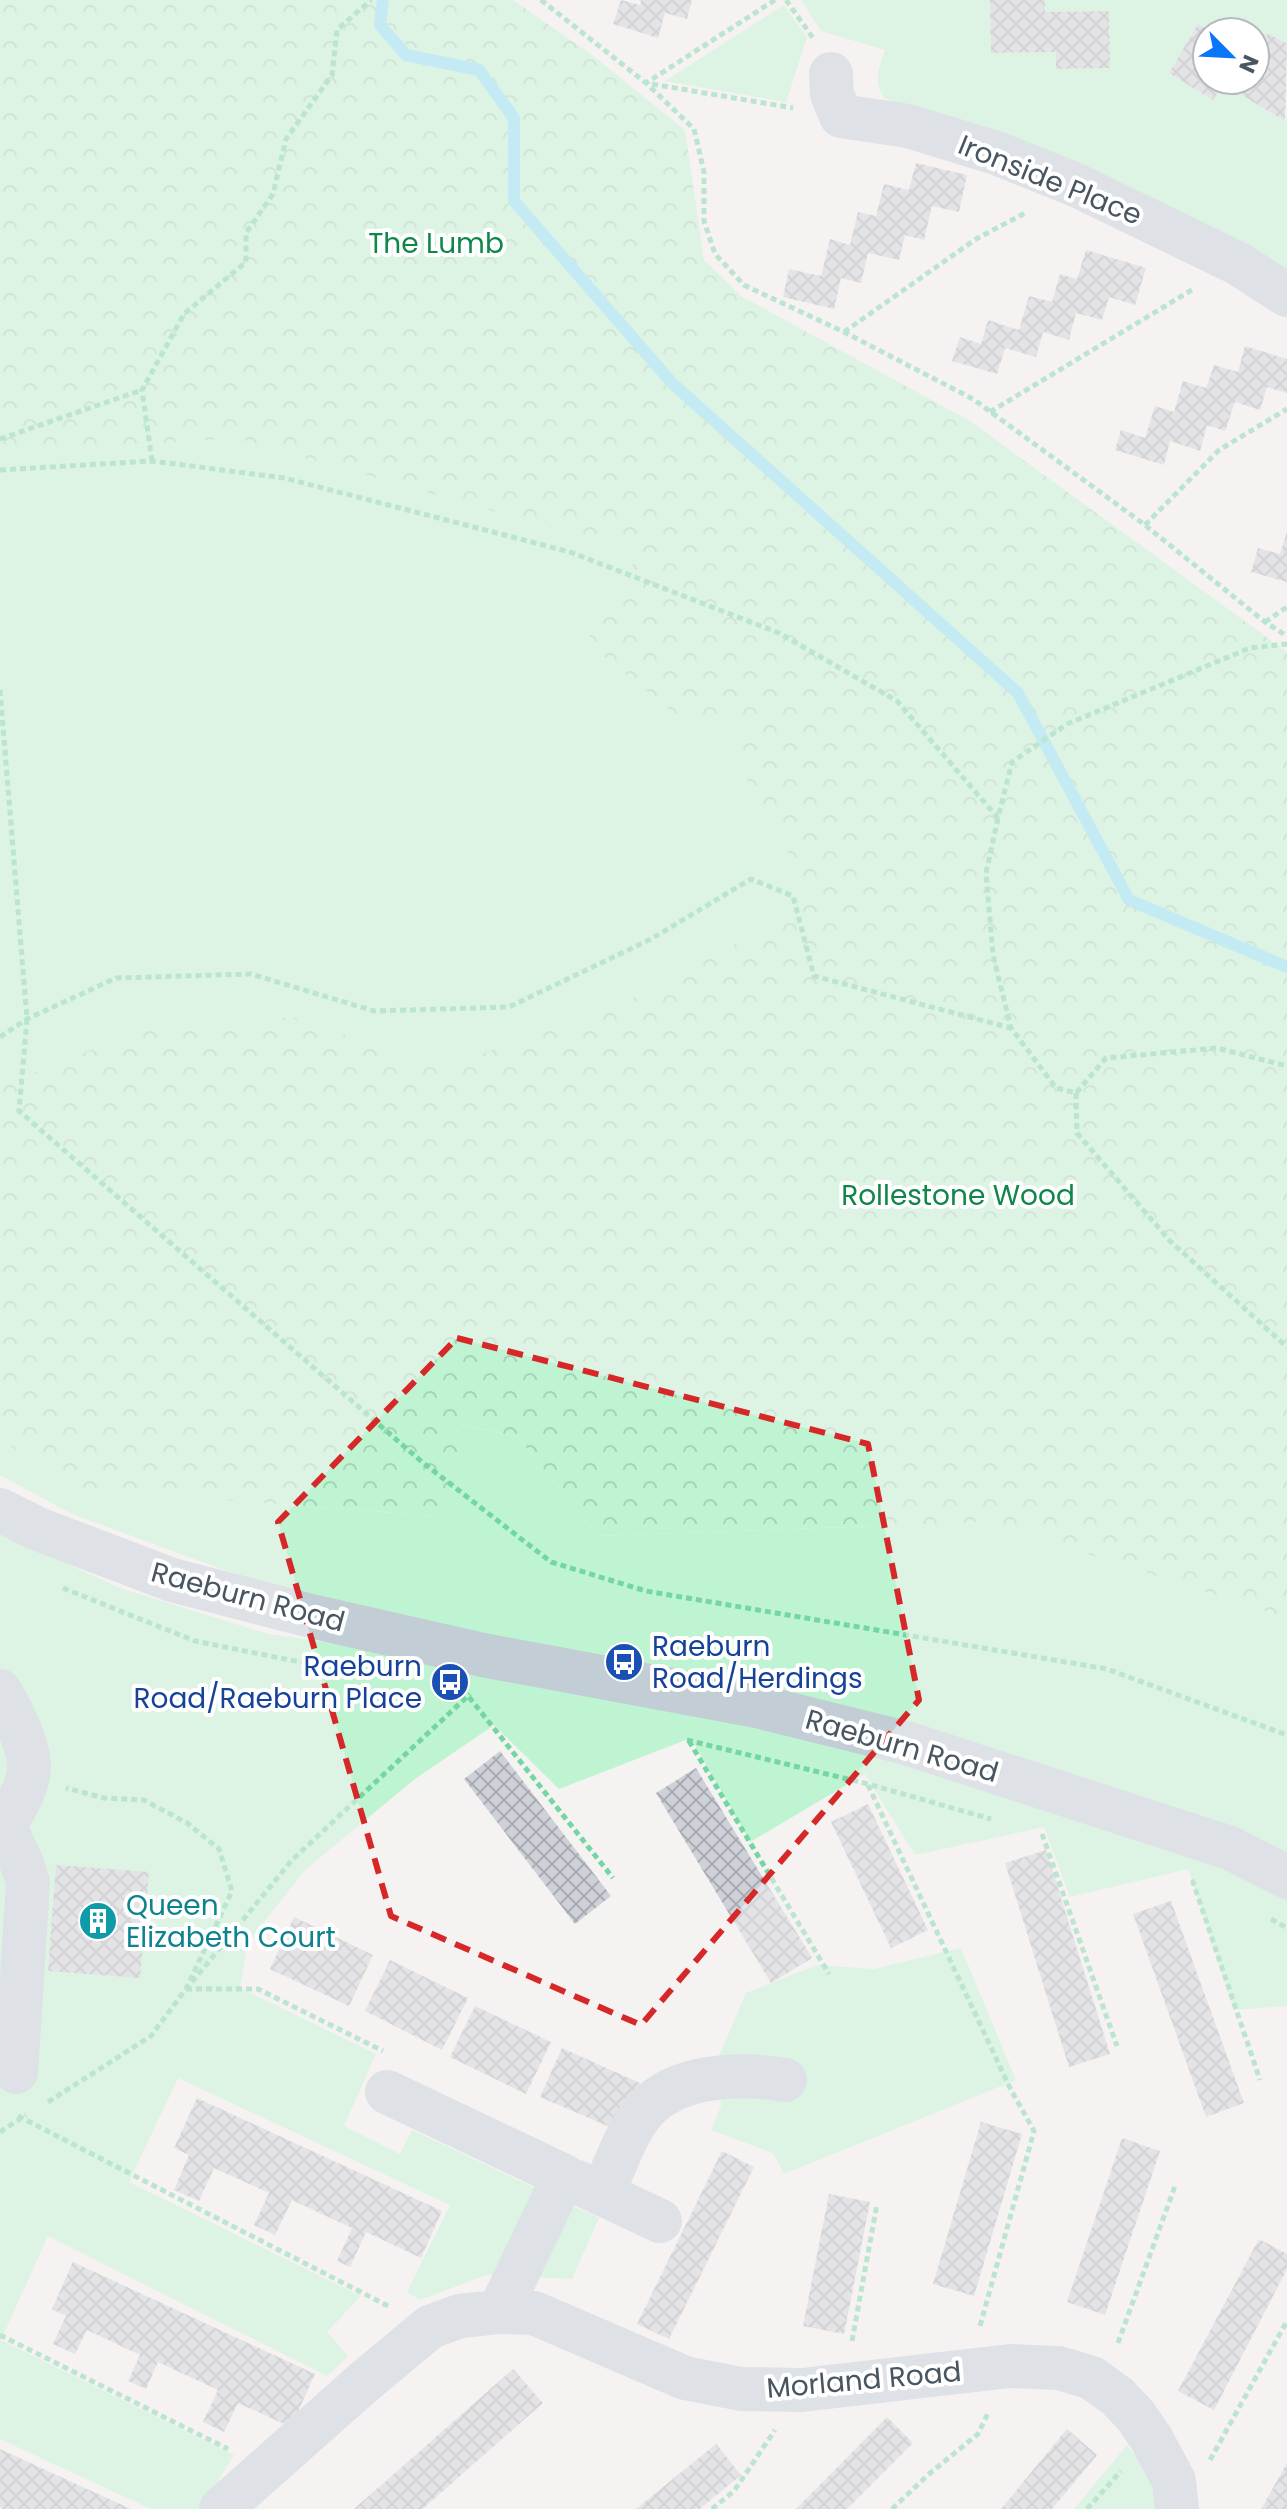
<svg xmlns="http://www.w3.org/2000/svg" width="1287" height="2509" font-family="Poppins,sans-serif">
  <style>
    .grass { fill: #bff4d2 }
    .forest { fill: url(#forest-crowns) }
    .lines { fill: none; stroke-linecap: round; stroke-linejoin: round }
    .stream { stroke: #88e0f5; stroke-width: 12 }
    .building { fill: url(#building-cross-hatch) }
    .path { stroke: #73d6a3; stroke-width: 5; stroke-dasharray: 6 4; stroke-linecap: butt }
    .street { stroke: #c2cdd5; stroke-width: 44 }
    .marked { fill: none; stroke: #d62828; stroke-width: 6; stroke-dasharray: 16 10; stroke-linejoin: round }
    .labels { text-anchor: middle; dominant-baseline: central; stroke-width: 8; stroke-linejoin: round; paint-order: stroke }
    .street-label { font-size: 28px; fill: #485662; stroke: #fff }
    .park-label { font-size: 28px; fill: #0e8749; stroke: #fff }
    .transit-label { font-size: 28px; fill: #164399; stroke: #fff; text-anchor: start }
    .culture-label { font-size: 28px; fill: #0d838f; stroke: #fff; text-anchor: start }
  </style>
  <defs>
    <pattern id="forest-crowns" width="20" height="18" patternUnits="userSpaceOnUse" patternTransform="scale(2)"><rect width="20" height="18" fill="#bff4d2"/><path d="M2 6a3 3 0 1 1 6 0M12 15a3 3 0 1 1 6 0" fill="none" stroke="#a6d3b7"/></pattern>
    <pattern id="building-cross-hatch" width="8" height="8" patternUnits="userSpaceOnUse" patternTransform="scale(2)"><rect width="8" height="8" fill="#ced1d8"/><path d="M0 0l8 8M0 8l8-8" fill="none" stroke="#a9acb3"/></pattern>
  </defs>
  <rect width="100%" height="100%" fill="#f5f2f2"/>
  <path class="grass" d="M801,0H990L991,53L1056,52L1057,69L1110,68L1109,11L1045,12V0H1287V44L1268,33L1255,55V32H1211L1198,24L1169,73L1213,100L1223,84L1285,121L1287,118V272L885,98C872,82 879,68 885,50L821,31Z
    M784,5L807,38L786,102L665,81Z
    M235,438L641,553L678,716L741,724L816,901L641,995L441,1070L294,1017L140,1030L0,1086V456Z
    M460,1424L518,1437L597,1536L989,1522L1287,1618V2006L1234,2010L1188,1869L1070,1897L1044,1827L915,1855L865,1774L750,1842L691,1738L559,1789L494,1725L415,1779L306,1869L248,1942L240,1988L376,2054L344,2126L400,2154L412,2130L599,2218L572,2279L486,2275L420,2300L407,2292L450,2205L178,2078L129,2182L361,2296L327,2332L348,2356L327,2376L48,2236L1,2340L234,2455L201,2509H151L0,2439V1533L120,1588L268,1634L361,1647L249,1579L72,1514L0,1475V1438L68,1488L448,1517Z
    M961,1948L1016,2080L784,2174L773,2153L711,2130L721,2106L717,2061L746,1993L817,1965L874,1969Z
    M1127,2445L1175,2509H1074Z"/>
  <path class="forest" d="M0,0H513L592,55L685,130L704,260L741,296L970,421L1287,652V1618L989,1522L597,1536L518,1437L461,1424L448,1517L68,1488L0,1438V1086L140,1030L294,1017L441,1069L641,995L816,900L736,761L741,725L678,716L586,642L640,553L235,438L0,456Z"/>
  <g class="lines">
    <path class="stream" d="M383,0L380,25L406,55L479,70L514,118V201L672,383L1018,693L1129,900L1287,967"/>
  </g>
  <path class="building" d="M621,0L640,5L641,0H692L687,19L665,13L658,38L613,24Z
    M990,0H1045V12L1109,11L1110,68L1056,69V52L991,53Z
    M1198,24L1211,32H1207V80H1255V55L1268,33L1287,44L1285,121L1223,84L1213,100L1169,73Z
    M916,163L967,175L959,212L932,206L924,240L905,235L899,260L868,253L861,283L841,278L834,309L783,297L789,269L821,276L830,239L850,245L858,212L876,216L884,184L909,190Z
    M1086,250L1146,268L1135,305L1109,297L1102,320L1076,313L1069,340L1043,332L1036,357L1005,348L997,374L952,361L960,337L981,344L988,320L1019,330L1029,296L1052,302L1060,274L1077,279Z
    M1245,346L1287,359V393L1267,387L1260,410L1235,402L1225,431L1207,425L1200,451L1170,441L1164,465L1115,450L1121,430L1145,438L1155,406L1174,412L1183,381L1206,388L1214,365L1238,372Z
    M1287,532V582L1251,572L1258,548L1280,554Z
    M500,1751L611,1896L575,1924L464,1779Z
    M696,1768L812,1958L771,1983L656,1793Z
    M868,1804L928,1930L891,1948L831,1822Z
    M1046,1850L1110,2054L1069,2067L1005,1863Z
    M56,1865L149,1872L140,1978L48,1971Z
    M1171,1901L1244,2103L1206,2117L1133,1914Z
    M294,1917L373,1955L349,2006L270,1969Z
    M390,1960L468,1998L442,2050L365,2011Z
    M475,2006L551,2042L526,2094L450,2057Z
    M562,2048L640,2083L619,2131L540,2097Z
    M197,2098L442,2211L421,2258L366,2232L350,2267L337,2261L352,2228L292,2200L275,2235L254,2225L269,2193L214,2168L199,2201L174,2190L189,2155L174,2148Z
    M981,2122L1022,2134L974,2296L933,2284Z
    M1122,2138L1160,2151L1105,2315L1067,2302Z
    M722,2151L754,2167L669,2339L637,2324Z
    M829,2194L870,2202L844,2334L803,2326Z
    M1259,2239L1287,2254V2269L1214,2410L1178,2391Z
    M73,2262L315,2374L291,2427L238,2403L224,2432L203,2422L218,2390L158,2362L146,2389L128,2381L140,2355L87,2330L75,2354L53,2344L66,2316L52,2309Z
    M513,2369L543,2403L426,2506L423,2509H354Z
    M887,2417L913,2443L847,2509H796Z
    M1067,2429L1097,2455L1052,2509H1001Z
    M716,2444L741,2475L707,2503L700,2509H636Z
    M0,2449L52,2473L131,2509H3L0,2507Z
    M1287,2463V2509H1261L1264,2504Z"/>
  <g class="lines">
    <path class="path" d="M541,0L646,83L793,108
      M775,0L646,83L694,129L704,172V221L715,254L744,285L844,332L973,399L1145,525L1265,622L1287,636
      M786,0L813,38
      M844,332L976,239L1027,212
      M990,412L1195,288
      M0,439L142,390
      M152,461L142,390L184,314L246,262V233L273,194L286,139L332,75L337,30L371,0
      M0,470L152,461L284,478L570,552L779,633L897,701L998,818L1012,762L1067,724L1250,648L1287,644
      M1145,525L1219,450L1287,409
      M1265,622L1287,607
      M0,690L27,1019L19,1111L422,1462L551,1562L646,1591L1107,1669L1287,1735
      M998,818L986,873L993,955L1011,1028L1056,1088L1076,1093L1106,1058L1217,1048L1287,1066
      M0,1037L27,1019L116,978L251,974L374,1011L509,1007L651,939L751,879L793,896L814,976L1011,1028
      M1076,1093L1077,1133L1170,1241L1287,1347
      M63,1588L195,1641L340,1670
      M469,1697L613,1878
      M687,1740L868,1784L991,1819
      M689,1741L829,1974
      M868,1785L1010,2088L1034,2131L980,2326
      M1042,1834L1117,2046
      M1195,1881L1193,1882L1260,2080
      M1271,1919L1287,1928
      M192,1982L292,1860L470,1694
      M186,1989H258L383,2051
      M48,2102L151,2036L186,1989L232,1891L219,1849L187,1823L144,1800L104,1798L66,1788
      M18,2116L390,2307
      M0,2132L26,2115
      M0,2335L228,2449
      M852,2341L877,2204
      M1118,2343L1175,2186
      M1210,2460L1287,2321
      M712,2509L734,2491L775,2430
      M892,2509L929,2474L978,2434L989,2411
      M1087,2509L1121,2471"/>
    <path class="street" d="M831,74L832,94L841,116L908,126L996,153L1076,185L1237,263L1287,295
      M0,1510L38,1529L172,1580L315,1617L483,1655L757,1706L906,1743L1230,1848L1287,1877
      M0,1691C11,1709 29,1745 29,1766C29,1786 13,1815 0,1828
      M4,1825L22,1864L28,1882L16,2072
      M387,2092L564,2176L499,2312
      M577,2182L660,2221
      M602,2194C615,2168 625,2133 644,2111C677,2073 741,2073 785,2080
      M221,2509L364,2382L430,2327L460,2316L499,2312L534,2313L685,2378L741,2389L802,2390L1010,2366L1059,2368L1092,2378L1118,2397L1135,2415L1151,2438L1174,2481L1177,2509"/>
  </g>
  <path d="M0 0H1287V2509H0ZM457,1338L868,1444L919,1700L641,2025L391,1916L278,1522Z" fill="#f5f2f2" fill-opacity=".55" fill-rule="evenodd"/>
  <path class="marked" d="M457,1338L868,1444L919,1700L641,2025L391,1916L278,1522Z"/>
  <defs>
    <g id="bus-disc" transform="scale(2)"><circle r="9.5" fill="#1a4fb4" stroke="#fff"/><path d="M-5-6H5V4H4V6H2V4H-2V6H-4V4H-5ZM-3.5-4V0h7V-4ZM-3.5 1.2v1.5H-2V1.2ZM2 1.2v1.5H3.5V1.2Z" fill="#fff"/></g>
    <g id="building-disc" transform="scale(2)"><circle r="9.5" fill="#0f9aa8" stroke="#fff"/><path d="M-4-6H4V6H1V3H-1V6H-4ZM-2.5-4.3h1.7v1.8h-1.7ZM.8-4.3h1.7v1.8H.8ZM-2.5-1h1.7V.8h-1.7ZM.8-1h1.7V.8H.8Z" fill="#fff"/></g>
  </defs>
  <g fill-rule="evenodd">
    <use href="#bus-disc" x="624" y="1662"/>
    <use href="#bus-disc" x="450" y="1682"/>
    <use href="#building-disc" x="98" y="1921"/>
  </g>
  <g class="labels">
    <g class="street-label">
      <text transform="translate(1050 180) rotate(22)">Ironside Place</text>
      <text transform="translate(248 1597) rotate(15)">Raeburn Road</text>
      <text transform="translate(902 1746) rotate(16)">Raeburn Road</text>
      <text transform="translate(864 2380) rotate(-5)">Morland Road</text>
    </g>
    <g class="park-label">
      <text x="436" y="243">The Lumb</text>
      <text x="958" y="1195">Rollestone Wood</text>
    </g>
    <g class="transit-label">
      <text x="652" y="1646">Raeburn<tspan x="652" dy="32">Road/Herdings</tspan></text>
      <text x="422" y="1666" text-anchor="end">Raeburn<tspan x="422" dy="32">Road/Raeburn Place</tspan></text>
    </g>
    <g class="culture-label">
      <text x="126" y="1905">Queen<tspan x="126" dy="32">Elizabeth Court</tspan></text>
    </g>
  </g>
  <g transform="translate(1231 56) rotate(114)"><circle r="38" fill="#ffffff" stroke="#b6bbc0" stroke-width="2"/>
  <path d="M0-6L14 30L0 20L-14 30Z" fill="#0975f8"/>
  <text y="-12" font-size="22" font-weight="bold" text-anchor="middle" fill="#485662">N</text>
  </g>
</svg>
